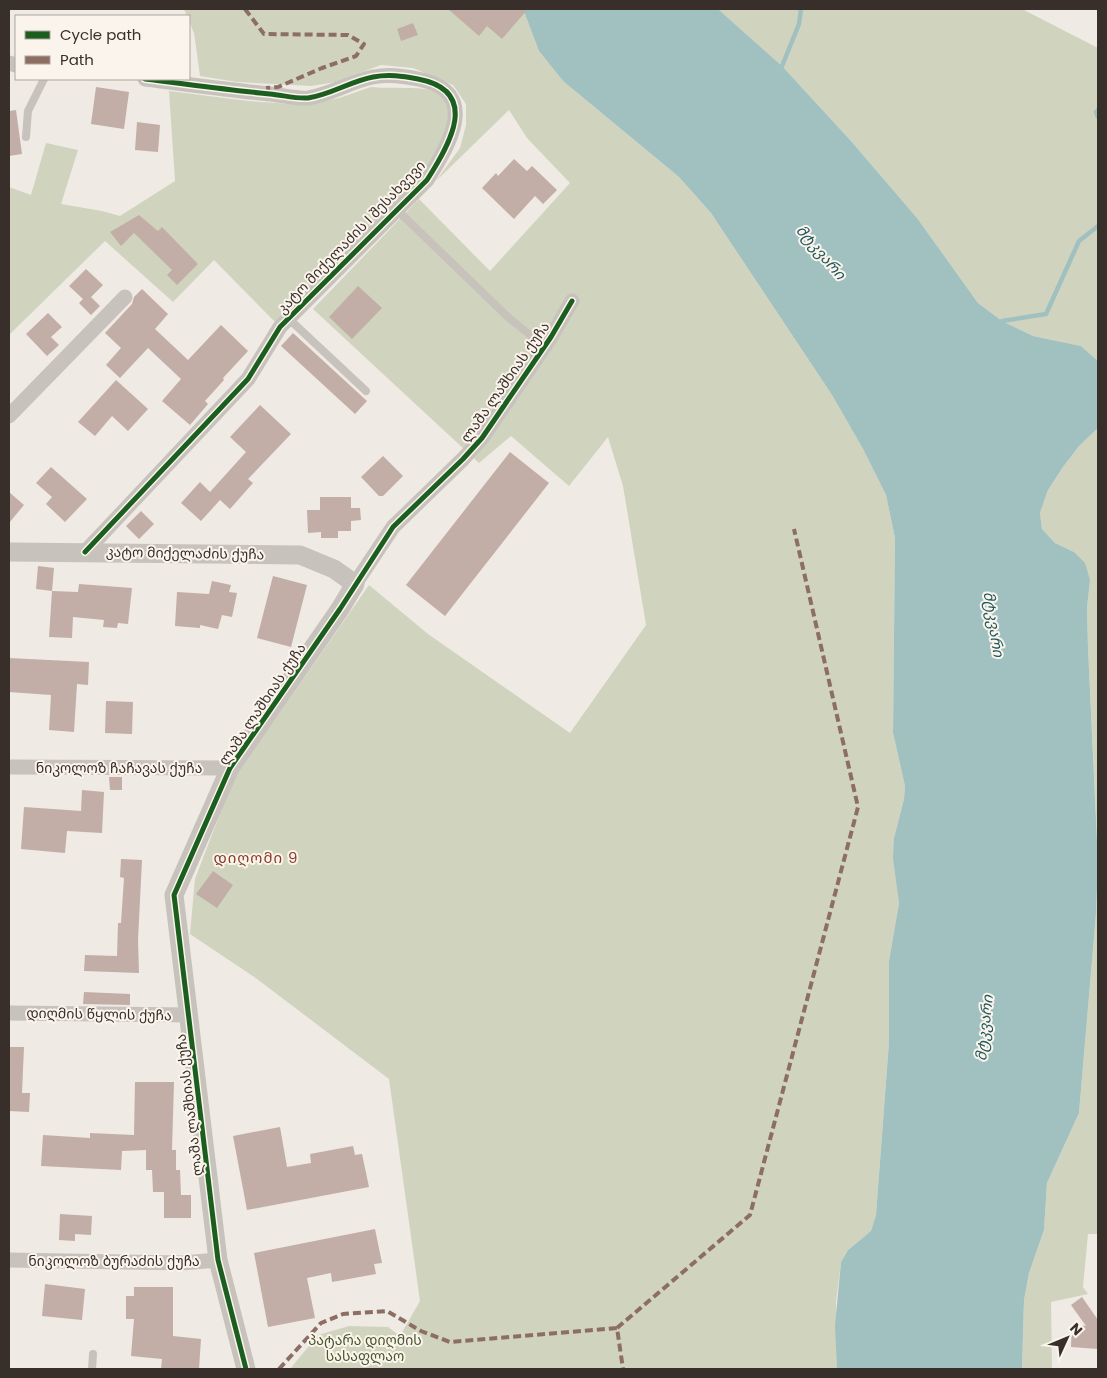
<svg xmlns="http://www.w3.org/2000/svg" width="1107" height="1378" font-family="Poppins,'Noto Sans Georgian',sans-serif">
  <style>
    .green { fill: #d0d4be }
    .water { fill: #a1c0c0 }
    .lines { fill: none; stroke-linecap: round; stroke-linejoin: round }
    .stream { stroke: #a1c0c0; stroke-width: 4.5 }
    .building { fill: #c2aea6 }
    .service { stroke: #c8c2bc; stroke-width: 8 }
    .minor { stroke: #c8c2bc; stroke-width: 15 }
    .tertiary { stroke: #c8c2bc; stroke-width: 19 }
    .quiet { stroke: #8d6e63; stroke-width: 4; stroke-dasharray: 8 4; stroke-linecap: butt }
    .cycleway-casing { stroke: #faf4ec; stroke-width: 8 }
    .cycleway { stroke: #1b5e20; stroke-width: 5 }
    .labels { text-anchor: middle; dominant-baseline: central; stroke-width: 4; stroke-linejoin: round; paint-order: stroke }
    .street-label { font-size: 14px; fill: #392f2a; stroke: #faf4ec }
    .park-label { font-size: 14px; fill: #49582e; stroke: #faf4ec }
    .water-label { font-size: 15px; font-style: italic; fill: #20585b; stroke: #faf4ec }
    .neighbourhood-label { font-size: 15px; letter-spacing: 1px; fill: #883b24; stroke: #faf4ec }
  </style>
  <rect width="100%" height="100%" fill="#efeae4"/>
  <path class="green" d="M184,9H523L539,51L563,81L679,177L711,213L832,395L863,449L886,495L895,538L893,733L905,786L904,799L894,838L899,903L889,961V1042L876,1215L871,1231L848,1250L841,1262L836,1302L837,1369H290L318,1335L349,1326L388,1327L400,1336L420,1301L389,1079L257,979L190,934L195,879L239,764L274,721L369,585L428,634L570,733L646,625L623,486L608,437L569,486L511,436L479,463L313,309L419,199L490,271L570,183L527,138L509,110L436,181L460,148L466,125V104L453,85L413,68L381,65L336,82L311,86L237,82L200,76L194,33Z
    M718,9H1022L1098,48V361L1081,346L1033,336L1002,321L978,303L917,218L851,141L782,66Z
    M371,87C387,89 420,86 433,91C471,103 433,159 420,178L276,323L214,260L173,302L105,241L9,335V187L31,195L46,143L78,150L61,204L102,211L120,216L175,181L169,91L248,101L307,105L339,98Z
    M1098,428V858L1088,648L1087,608L1090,580L1074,552L1055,543L1042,529L1040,513L1048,490L1063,467L1079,446Z
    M1098,862V1234H1088L1083,1287L1088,1294L1051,1302L1052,1369H1022L1024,1300L1029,1273L1044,1230L1047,1183L1079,1113L1096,914Z"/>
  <path class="water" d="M523,9H718L782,66L851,141L917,218L978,303L1002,321L1033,336L1081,346L1098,361V428L1079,446L1063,467L1048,490L1040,513L1042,529L1055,543L1074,552L1085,563L1090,580L1087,608L1088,648L1098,862L1096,914L1079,1113L1047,1183L1044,1230L1029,1273L1024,1300L1022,1369H837L835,1325L841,1262L848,1250L871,1231L876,1215L889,1042V961L899,903L893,858L894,838L904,799L905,786L893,733L895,538L886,495L863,449L832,395L711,213L679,177L563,81L539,51Z"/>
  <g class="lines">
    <path class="stream" d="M780,71L799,24L801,9
      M1098,110L1096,112L1098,117
      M998,324L1002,321L1046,314L1079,241L1098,226"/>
  </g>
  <path class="building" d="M448,9H528L502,39L487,26L479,36Z
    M413,23L418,35L401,41L397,29Z
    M96,87L129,92L124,129L91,124Z
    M16,110L22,154L9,156V111Z
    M137,122L160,125L158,152L135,150Z
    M514,159L527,171L532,166L557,190L543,204L535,196L514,219L482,188L496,173L498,176Z
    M139,215L158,231L162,227L198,264L177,285L167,275L172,270L134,233L121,246L110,232Z
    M86,269L103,285L91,297L100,306L91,315L79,303L83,299L69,286Z
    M358,286L382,308L352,339L329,317Z
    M142,289L168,314L155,329L188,360L221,325L248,351L223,378L224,380L205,401L208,404L190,425L162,401L181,379L148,348L120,378L106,365L121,348L105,333L132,304L134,297Z
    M48,313L62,327L51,337L59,345L47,356L26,334Z
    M293,333L367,401L355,414L281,346Z
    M116,380L148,409L128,431L112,416L95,436L78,422Z
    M260,405L291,434L248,479L253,483L230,509L220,500L201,521L181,503L200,482L210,492L246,452L230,437Z
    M510,452L549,483L445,616L406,585Z
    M383,456L403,476L383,496H379L361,477Z
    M51,467L87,499L65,522L46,504L52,497L36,483Z
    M9,492L24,505L9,523Z
    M320,497H351V508H360L361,520L351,521V531H338V538H321V532L308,533L307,510H320Z
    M141,511L154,524L139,539L126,526Z
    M38,566L54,568L52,591L36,589Z
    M273,576L307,585L291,647L257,638Z
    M212,581L231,585L229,592L237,593L232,617L222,615L218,629L200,625V628L175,626L177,592L209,594Z
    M79,584L132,588L128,624L118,623L117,628L103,627L104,620L73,617L72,638L49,637L52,591L78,592Z
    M9,658L89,662L88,685L77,684L74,732L49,730L51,695L9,692Z
    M106,701L133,702L132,734L105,733Z
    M109,777H122V790H110Z
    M82,790L104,792L102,833L67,831L65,853L21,849L24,807L81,811Z
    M121,859L142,860L138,940L139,973L84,971L85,955L117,956L118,923H121L124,878L120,877Z
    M213,871L233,885L217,908L196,894Z
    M84,992L130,994V1005L83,1004Z
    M9,1047H24L22,1093H30L29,1112L9,1111Z
    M135,1082H174L172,1150H176V1170H180L181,1195H191V1218H164V1192H153L152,1170H146V1150L122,1151L121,1170L41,1166L43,1135L90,1138V1133L134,1135Z
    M280,1127L287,1167L311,1163L310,1154L353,1146L355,1155L362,1154L369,1187L247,1210L233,1136Z
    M60,1214L92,1216L91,1235L75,1234V1241L59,1240Z
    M375,1229L382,1263L374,1264L376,1274L332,1282L331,1273L307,1278L315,1318L268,1327L254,1253Z
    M45,1284L85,1289L82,1320L42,1316Z
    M134,1287H173V1336L201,1339L199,1369H161L162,1359L131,1356L134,1319H126V1296H134Z
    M1082,1297L1098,1320V1349L1071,1347L1072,1324L1086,1326L1071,1305Z"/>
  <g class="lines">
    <path class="service" d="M26,137L28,111L44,79
      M397,210L509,318L545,347
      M289,319L366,391
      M92,1369L93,1354"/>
    <path class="minor" d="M9,63L16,65
      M9,416L125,297
      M85,552L248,379L280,327L427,180C450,144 481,91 418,79C402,76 389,74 373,77C351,81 330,95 308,98C296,99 282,95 270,94C228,90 186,84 145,79
      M355,584L393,527L463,459L482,438L551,337L572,301
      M9,767L230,768
      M9,1013L190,1015
      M9,1260L182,1263L218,1260"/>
    <path class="tertiary" d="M9,552L300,555L334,569L355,584L340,609L230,768L174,895L218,1260L246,1369"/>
    <path class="quiet" d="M245,9L264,34L348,35L364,44L356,56L322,68L278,87L266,88
      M617,1328L750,1215L858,807L794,529
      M279,1369L321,1323L343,1314L387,1311L421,1331L450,1342L617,1328L623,1369"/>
    <g class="cycleway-casing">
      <path id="cycleway" d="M85,552L248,379L280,327L427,180C450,144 481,91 418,79C402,76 389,74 373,77C351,81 330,95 308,98C296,99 282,95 270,94C228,90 186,84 145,79
        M246,1369L218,1260L174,895L230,768L340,609L393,527L463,459L482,438L551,337L572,301"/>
    </g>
    <use href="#cycleway" class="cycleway"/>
  </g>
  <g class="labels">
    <g class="street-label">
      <text transform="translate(351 237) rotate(-46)">კატო მიქელაძის I შესახვევი</text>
      <text transform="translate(505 382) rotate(-55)">ლაშა ლაშხიას ქუჩა</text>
      <text transform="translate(185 553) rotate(1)">კატო მიქელაძის ქუჩა</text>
      <text transform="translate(262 704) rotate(-56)">ლაშა ლაშხიას ქუჩა</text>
      <text x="119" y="768">ნიკოლოზ ჩაჩავას ქუჩა</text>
      <text transform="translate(99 1014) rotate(1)">დიღმის წყლის ქუჩა</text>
      <text transform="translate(189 1105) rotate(-97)">ლაშა ლაშხიას ქუჩა</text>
      <text x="114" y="1261">ნიკოლოზ ბურაძის ქუჩა</text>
    </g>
    <g class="park-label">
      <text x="365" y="1340">პატარა დიღმის<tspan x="365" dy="16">სასაფლაო</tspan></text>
    </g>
    <g class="water-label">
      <text transform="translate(821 252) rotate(49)">მტკვარი</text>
      <text transform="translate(994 624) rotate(81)">მტკვარი</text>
      <text transform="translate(984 1028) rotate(-84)">მტკვარი</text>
    </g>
    <g class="neighbourhood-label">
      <text x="256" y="857">დიღომი 9</text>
    </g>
  </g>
  <rect width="1107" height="1378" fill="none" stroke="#392f2a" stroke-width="20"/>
  <rect x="15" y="15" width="175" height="65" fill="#faf4ec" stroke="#ada59e"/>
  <rect x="25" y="31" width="25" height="8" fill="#1b5e20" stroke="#ada59e"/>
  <text x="60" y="40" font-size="15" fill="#392f2a">Cycle path</text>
  <rect x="25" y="56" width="25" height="8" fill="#8d6e63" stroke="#ada59e"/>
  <text x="60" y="65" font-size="15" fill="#392f2a">Path</text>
  <g transform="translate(1067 1338) rotate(46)" stroke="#faf4ec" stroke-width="4" paint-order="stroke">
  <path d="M0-4L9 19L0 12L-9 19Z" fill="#392f2a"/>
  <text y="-8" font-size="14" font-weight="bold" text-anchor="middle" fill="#392f2a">N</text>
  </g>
</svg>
